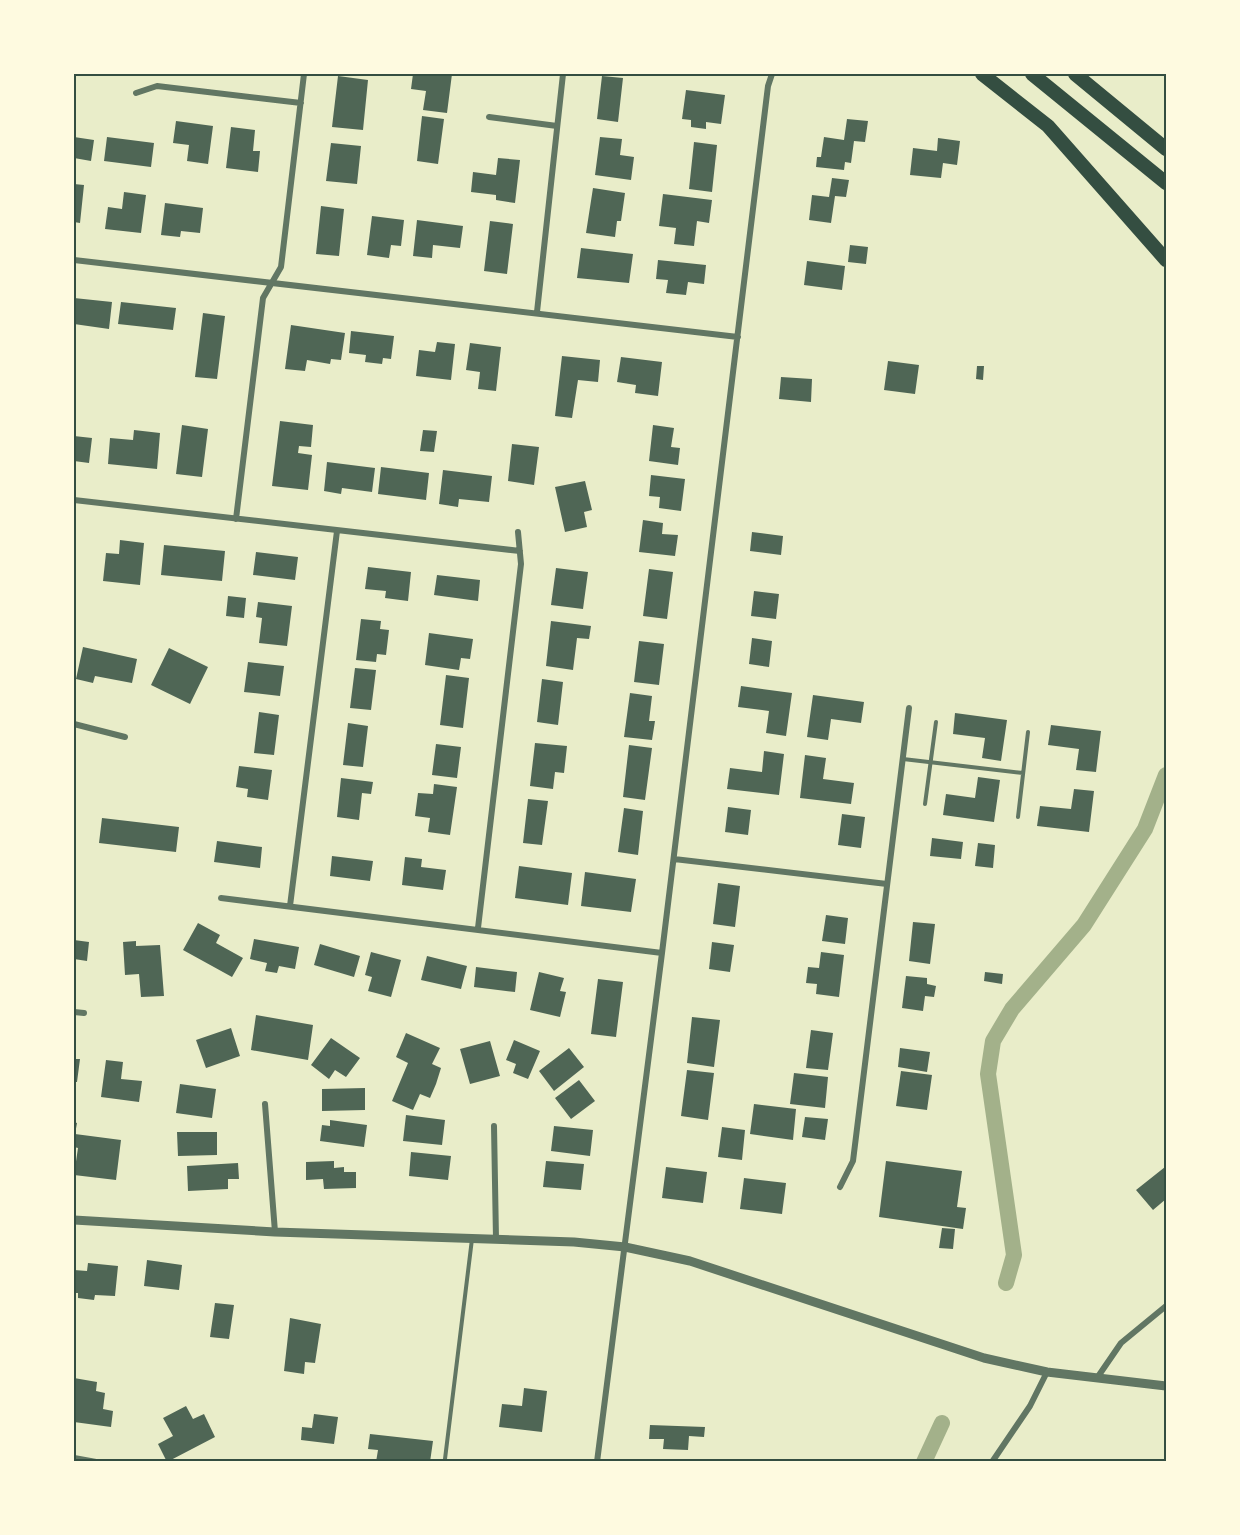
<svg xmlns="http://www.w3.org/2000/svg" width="1240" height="1535" font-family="'Public Sans',sans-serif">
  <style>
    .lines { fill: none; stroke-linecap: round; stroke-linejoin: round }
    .canal { stroke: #a3b18a; stroke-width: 16 }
    .building { fill: #4f6655 }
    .service { stroke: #617663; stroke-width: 4 }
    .minor { stroke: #617663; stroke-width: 6 }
    .tertiary { stroke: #617663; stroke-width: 9 }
    .motorway { stroke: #344e41; stroke-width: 14 }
    .neatline { fill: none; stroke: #344e41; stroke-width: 2 }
  </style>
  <rect width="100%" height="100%" fill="#e9edc9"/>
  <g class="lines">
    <path class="canal" d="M1006,1283L1014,1255L988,1074L993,1041L1012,1009L1084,925L1145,829L1166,775
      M924,1462L942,1423"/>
  </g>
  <path class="building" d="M413,74H452L447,113L423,110L426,91L411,89Z
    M338,76L368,80L363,130L332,127Z
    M602,76L623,78L618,122L597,119Z
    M686,90L725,95L721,124L706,122V129L691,127V120L682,119Z
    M422,116L444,119L438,164L417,161Z
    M847,119L868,121L865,142L854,141L851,163L845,162L844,170L816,167L817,157H821L824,137L844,140Z
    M176,121L213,126L208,164L187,161L189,145L173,143Z
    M231,127L255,130L253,151H260L258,172L226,168Z
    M74,137L94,140L91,161L74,158Z
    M107,137L154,143L151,167L104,161Z
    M600,137L622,139L620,155L634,157L631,180L595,175Z
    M938,138L960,141L957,165L943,163L941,178L910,175L913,148L937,151Z
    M694,142L717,145L712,192L689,189Z
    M331,143L361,146L357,184L326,181Z
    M498,158L520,160L515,203L496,200V195L471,192L473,172L496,175Z
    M832,178L849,180L846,197L835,196L831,223L809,220L812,195L829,197Z
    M74,184L84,185L80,223L74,222Z
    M593,188L625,193L621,221H617L615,237L586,233Z
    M124,192L146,195L141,233L105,229L108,207L122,209Z
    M663,194L712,200L709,223L697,221L694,246L674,244L676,228L659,226Z
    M165,203L203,208L200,233L181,231L180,237L161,235Z
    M321,206L344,209L339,256L316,254Z
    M372,216L404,220L401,246L391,245L389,258L367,255Z
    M417,220L463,226L460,248L433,245L432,258L413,256Z
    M490,221L513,224L507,274L484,271Z
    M850,245L868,247L866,264L848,262Z
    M581,248L633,254L629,283L577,278Z
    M658,260L706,265L704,284L688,282L686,295L666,293L668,280L656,279Z
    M807,261L845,266L842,290L804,285Z
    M74,298L112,302L109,329L74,324Z
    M121,302L176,308L173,330L118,324Z
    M203,313L225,316L217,379L195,377Z
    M291,325L345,333L341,360L331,359L330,364L307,360L305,371L285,369Z
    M351,331L394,336L391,359L383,358L382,364L365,362L366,355L349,353Z
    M437,342L455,344L451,380L416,376L419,350L435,352Z
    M470,343L501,347L496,391L478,389L480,372L466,370Z
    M562,356L600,360L598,382L578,380L572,418L555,416Z
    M621,357L662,362L658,396L635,393L636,385L617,382Z
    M888,361L919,365L915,394L884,390Z
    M977,366H984L983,380L976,379Z
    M781,377L812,379L811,402L779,399Z
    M280,421L313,425L311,447L299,446L298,453L312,455L308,490L272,486Z
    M182,425L208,429L202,477L176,474Z
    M653,425L674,428L671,447L680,448L678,465L649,461Z
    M134,430L160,433L157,469L108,464L110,438L133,440Z
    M423,430L437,431L434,452L420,451Z
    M74,436L92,438L89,463L74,461Z
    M512,444L539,447L534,485L508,481Z
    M327,462L375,468L372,492L342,488L341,494L324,491Z
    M381,467L429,473L426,500L378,494Z
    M443,470L492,476L489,502L459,499L458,507L439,504Z
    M651,475L685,479L681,511L659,508L660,497L649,496Z
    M585,481L592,510L584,512L587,527L565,532L555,487Z
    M643,520L663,523L662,534L678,535L675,556L639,552Z
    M752,532L783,536L781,555L750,551Z
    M120,540L144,543L140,585L103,581L106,553L119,554Z
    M164,545L225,551L222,581L161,575Z
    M256,552L298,557L295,580L253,575Z
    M368,567L411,572L408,601L385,598L386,591L365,589Z
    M556,568L588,572L583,609L551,605Z
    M649,569L673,572L667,619L643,616Z
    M437,575L480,580L478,601L434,595Z
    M754,591L779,594L776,619L751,616Z
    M228,596L246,598L244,618L226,616Z
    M258,602L292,606L287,646L259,643L262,618L256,617Z
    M361,619L381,621L380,629L389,630L386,655L377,654L376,662L356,660Z
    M551,621L591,626L589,639L577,638L573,670L546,666Z
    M429,633L473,639L470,659L461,658L459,670L425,665Z
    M752,638L772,641L769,667L749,664Z
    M639,641L664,644L659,685L634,682Z
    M83,647L137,659L132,683L95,676L93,683L76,679Z
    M169,648L208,667L190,704L151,685Z
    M248,662L284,666L280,696L244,692Z
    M355,668L376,670L371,710L350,708Z
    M446,675L469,678L463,728L440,725Z
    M542,679L563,682L558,725L537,722Z
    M741,686L792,693L786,736L766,733L769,711L738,707Z
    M630,693L652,696L649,721H655L652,740L624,737Z
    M813,695L864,702L861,723L831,719L828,740L807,737Z
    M259,712L279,715L274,755L254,753Z
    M955,713L1007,720L1001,761L982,758L985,738L953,734Z
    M348,723L368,726L363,767L343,765Z
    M1051,725L1101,731L1096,772L1076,770L1079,749L1048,745Z
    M535,743L567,746L564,773L555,772L553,789L530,786Z
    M436,744L461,747L457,778L432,775Z
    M629,745L652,748L645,800L623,797Z
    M764,751L784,754L779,795L727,789L730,768L762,772Z
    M805,755L826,758L823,779L854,783L851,804L800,798Z
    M239,766L272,770L268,800L247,797L248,789L236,787Z
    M978,777L1000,780L994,822L943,815L946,794L975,798Z
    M341,778L373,782L371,794L362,793L359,820L337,817Z
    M434,784L457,787L450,835L428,832L430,818L415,816L418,793L433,794Z
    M1074,789L1094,791L1089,832L1037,826L1040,806L1071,809Z
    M528,799L548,801L542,845L523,843Z
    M728,807L751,810L748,835L725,832Z
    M624,808L643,811L638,855L618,852Z
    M842,814L865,817L861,848L838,845Z
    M102,818L179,827L176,852L99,843Z
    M932,838L963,842L961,859L930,856Z
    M217,841L262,847L260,868L214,862Z
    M978,843L995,845L993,868L975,866Z
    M332,856L373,861L370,881L330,876Z
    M405,857L422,859L421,867L446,870L443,890L402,885Z
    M519,866L572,873L568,905L515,898Z
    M585,872L636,879L631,912L581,906Z
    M718,883L740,886L735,927L713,924Z
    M826,915L848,918L845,944L822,941Z
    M913,922L935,924L930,964L909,961Z
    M198,923L220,935L216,943L243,958L232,977L183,950Z
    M254,939L299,947L295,969L279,966L277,973L265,971L267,963L250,959Z
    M74,940L89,942L87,961L74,959Z
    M136,941V946L160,945L164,996L141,997L139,974L125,975L123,942Z
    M712,942L734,945L730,972L709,969Z
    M320,944L360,956L354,977L314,965Z
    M371,952L401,960L391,997L368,991L372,977L365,975Z
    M821,952L844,955L839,997L816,994L817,984L806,983L808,967L819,968Z
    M427,956L467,966L461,989L421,980Z
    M476,967L517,972L515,992L474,987Z
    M539,972L564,978L560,991L566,992L560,1017L530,1010Z
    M985,972L1003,974L1002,984L984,981Z
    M906,976L927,978V984L936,986L934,997L925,996L923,1011L902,1008Z
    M598,979L623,982L616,1037L591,1034Z
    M256,1015L313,1025L308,1060L251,1050Z
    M692,1017L720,1020L714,1067L687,1063Z
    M231,1028L240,1056L206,1068L196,1040Z
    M811,1030L833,1033L828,1070L806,1068Z
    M406,1033L440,1048L432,1064L441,1068L436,1084L430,1098L420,1094L413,1110L392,1101L408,1063L396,1057Z
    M331,1038L360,1058L346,1077L335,1070L329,1079L311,1065Z
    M514,1040L540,1051L528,1079L513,1073L516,1064L506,1060Z
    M490,1041L500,1076L470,1084L460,1049Z
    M569,1048L584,1067L554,1091L539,1071Z
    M900,1048L930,1052L927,1072L898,1067Z
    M74,1059H80L77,1082H74Z
    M106,1060L123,1062L121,1079L142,1081L139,1102L101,1097Z
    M687,1070L714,1073L708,1120L681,1116Z
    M901,1071L932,1075L927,1110L896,1106Z
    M794,1073L828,1077L825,1108L790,1104Z
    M579,1080L595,1101L571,1119L555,1098Z
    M180,1084L216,1089L212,1118L176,1113Z
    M365,1088V1110L322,1111V1089Z
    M754,1104L796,1109L793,1140L750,1134Z
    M406,1115L445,1120L442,1145L403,1141Z
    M805,1117L828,1119L825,1140L802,1137Z
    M330,1120L367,1125L364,1147L320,1141L322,1125L330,1126Z
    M74,1122L77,1123L75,1134L121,1140L116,1180L74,1175L78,1148L74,1147Z
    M554,1126L593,1130L590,1156L551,1151Z
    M722,1127L745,1130L742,1160L718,1157Z
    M177,1132H217V1155L178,1156Z
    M411,1152L451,1156L448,1180L409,1176Z
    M334,1161V1168L344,1167V1172H356V1188L324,1189L323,1179L306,1180V1162Z
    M546,1161L584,1164L581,1190L543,1187Z
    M886,1161L962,1171L957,1207L966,1208L963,1229L879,1217Z
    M238,1163L239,1179H228V1189L188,1191L187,1166Z
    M666,1167L707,1172L703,1203L662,1198Z
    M1165,1167L1166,1199L1153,1210L1136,1190Z
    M744,1178L786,1183L782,1214L740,1209Z
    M942,1228L955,1229L953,1249L939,1248Z
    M147,1260L182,1265L179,1290L144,1286Z
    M88,1263L118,1266L115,1296L95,1295L94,1300L78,1298V1293H74V1270L87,1271Z
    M215,1303L234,1305L229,1339L210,1337Z
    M290,1318L321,1324L315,1363L305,1362L304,1374L284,1371Z
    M74,1378L97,1382L96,1391L105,1393L103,1409L113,1411L111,1427L74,1422Z
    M524,1388L547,1391L542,1432L499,1427L502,1404L522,1406Z
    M186,1406L193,1419L204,1414L215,1437L167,1462L158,1444L173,1436L163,1418Z
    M314,1414L338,1417L334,1444L301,1440L302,1427L312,1428Z
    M650,1425L705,1427L704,1437L689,1436L688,1450L663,1449L664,1439H649Z
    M370,1434L433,1441L430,1462H376L378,1450L368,1449Z"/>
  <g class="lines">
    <path class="service" d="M903,759L1023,773
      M925,804L936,722
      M1018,817L1028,732
      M445,1459L472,1239"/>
    <path class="minor" d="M136,93L157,86L301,103
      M489,117L557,126
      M74,260L738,337
      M537,312L563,74
      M74,500L520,551
      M236,519L263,298L281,267L304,74
      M74,724L125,737
      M674,859L887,884
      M221,898L662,953
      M290,906L337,531
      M478,928L521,564L518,532
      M74,1012L84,1013
      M265,1104L275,1232
      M494,1126L496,1239
      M840,1187L853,1161L909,708
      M1097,1378L1121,1343L1166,1306
      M74,1458L96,1462
      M597,1462L662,953L768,86L772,74
      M992,1462L1030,1406L1047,1372"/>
    <path class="tertiary" d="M74,1220L275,1232L574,1242L625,1247L690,1261L984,1358L1047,1372L1166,1386"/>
    <path class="motorway" d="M982,74L1048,126L1166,260
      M1032,74L1166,183
      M1075,74L1166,149"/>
  </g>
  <rect width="1240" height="1535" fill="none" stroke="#fefae0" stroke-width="150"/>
  <rect x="75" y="75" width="1090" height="1385" class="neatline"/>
</svg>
